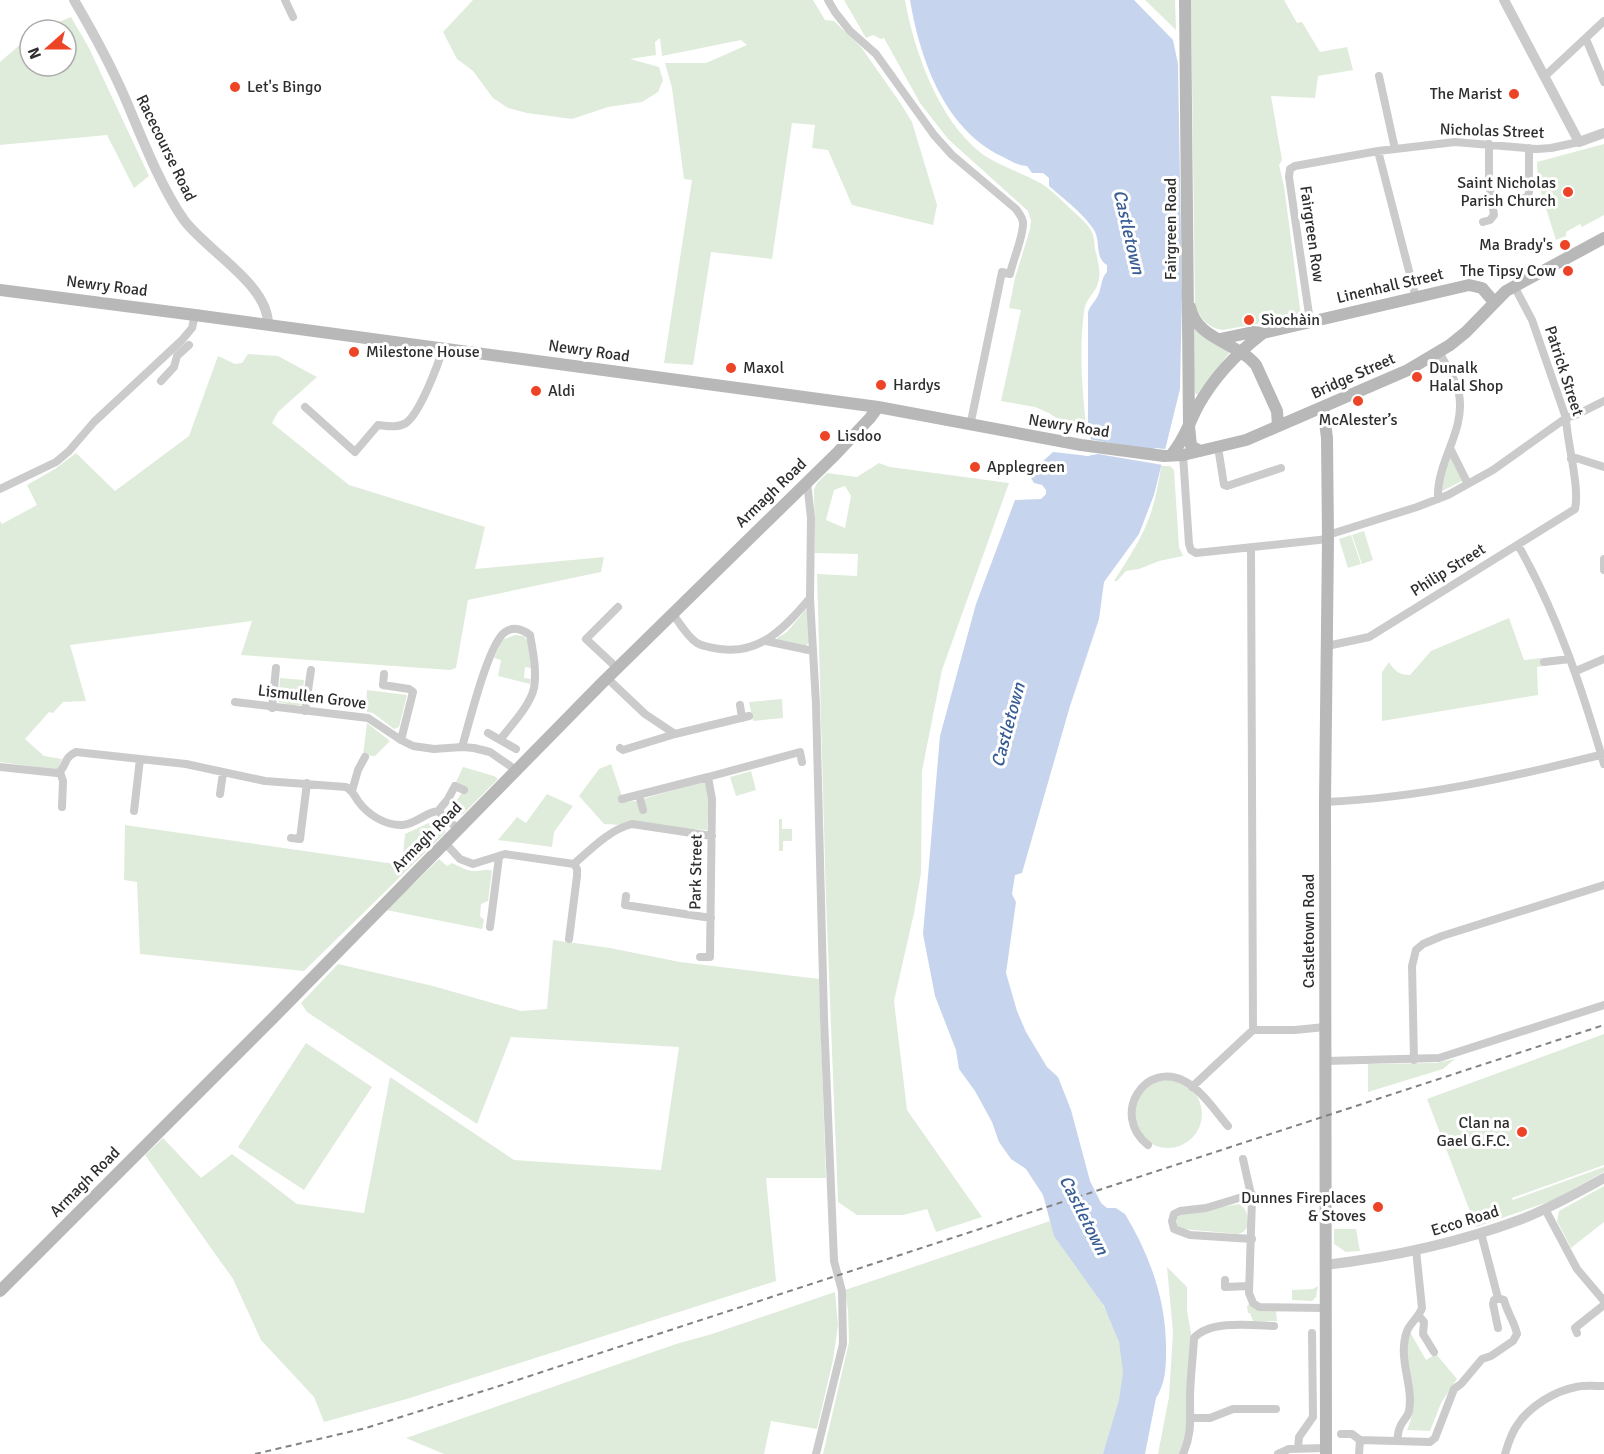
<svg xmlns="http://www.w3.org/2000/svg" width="1604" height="1454" font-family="Signika,sans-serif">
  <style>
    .green { fill: #e0ecdb; fill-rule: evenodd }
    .water { fill: #c6d5ed }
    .pier { fill: #fff }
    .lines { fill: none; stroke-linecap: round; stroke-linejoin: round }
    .minor { stroke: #cbcbcb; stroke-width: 8 }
    .tertiary { stroke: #cbcbcb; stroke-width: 10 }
    .secondary { stroke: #b8b8b8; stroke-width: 12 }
    .rail { stroke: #838383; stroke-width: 2; stroke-dasharray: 6 4.5; stroke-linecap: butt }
    .poi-dot { fill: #ed4428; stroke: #fff; stroke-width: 2 }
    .labels { text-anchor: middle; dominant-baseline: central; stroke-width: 6; stroke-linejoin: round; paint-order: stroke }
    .poi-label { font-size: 16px; fill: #2e2e2e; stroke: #fff; text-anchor: start }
    .street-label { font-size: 16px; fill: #2e2e2e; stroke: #fff }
    .water-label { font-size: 18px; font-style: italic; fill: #385d94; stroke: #fff }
  </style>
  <rect width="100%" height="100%" fill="#fff"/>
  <path class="green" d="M473,0H813L825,20L834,21L861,47L901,104L912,122L937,205L933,225L852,205L828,150L812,148L815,125L792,123L772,259L711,252L693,365L664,363L692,180L684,179L672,88L665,63H706L747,45L741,40L662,56L660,38L655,42L656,55L630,59L659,67L663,80L658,92L642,102L608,107L572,119L527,113L508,108L493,98L473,71L457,59L443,32Z
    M844,0H905C914,51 938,119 981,153C997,165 1023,173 1042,184C1053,191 1063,202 1073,211C1080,218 1090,225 1093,235C1095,241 1094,247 1096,253C1099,266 1102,276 1096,288C1091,297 1085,301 1084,312C1079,350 1082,388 1086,426L1085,433L1082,436L1049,413L1035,407L1001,401L1021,310L1009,308L1015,278L1030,229L1031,221L1028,211L948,139L920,103L884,38L881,39L873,35L866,38Z
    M1145,0H1175L1176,30Z
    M1191,0H1284L1297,23L1302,22L1320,52L1347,47L1353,70L1318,76L1315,98L1271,96L1282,160L1279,165L1284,186L1301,316L1223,330C1208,328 1201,319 1195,306Z
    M71,17L89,48L149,176L134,188L107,135L0,145V62L30,36V66H66V30H39Z
    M1604,144V215L1582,227L1580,224L1566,232V236L1556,240L1538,183L1537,162Z
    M1190,319L1230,352L1197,395L1195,393Z
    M248,354L278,356L317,377L278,412L272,423L349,485L485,527L475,569L604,557L601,572L468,600L456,668L450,670L241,655L252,621L70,645L86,701L63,702L53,713L49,712L25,739L44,756L62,759L58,770L0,762V521L2,524L37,505L27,485L55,469L76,453L115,491L189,436L218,356L235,364L242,363Z
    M1451,457L1464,480L1442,491L1441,483Z
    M879,463L890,467L1009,483L942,670L922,771L921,873L914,913L894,1001L907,1110L982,1217L936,1232L927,1209L903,1215H857L838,1202L826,900L817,574L857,576L858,554L815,553L814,490L817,483L827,473L857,477ZM845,486L851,496L845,528L826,520L834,490Z
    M1161,466H1170L1174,470L1179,547L1183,556L1159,561L1139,569L1126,571L1117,581H1114C1142,538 1154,518 1161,466Z
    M1364,531L1373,560L1362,564L1352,535Z
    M1351,535L1361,564L1348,568L1339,539Z
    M806,609L808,610L809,643L805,646L778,641L777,638L787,632Z
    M1509,618L1524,660L1542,658L1544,666L1537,667L1538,695L1382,721V672L1389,662C1394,671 1400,675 1410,675L1431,651Z
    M515,635L524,636L528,642L531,668L525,667L524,678L531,679L530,684L498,676L501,660L494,658L502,640Z
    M280,678L304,680L301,705H291L278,702Z
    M367,690L407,695L399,727L394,729L373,713L367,712L366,704Z
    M782,699L783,718L753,721L749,702Z
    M367,723L390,741L375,756L363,755Z
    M611,764L624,802L636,801L638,803L646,798L702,782L706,784L709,788L707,830L604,824L579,796L599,769Z
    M463,767L494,776L498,779L463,814L457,816L449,811L466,787L456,782Z
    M751,771L756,790L736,796L730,777Z
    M547,794L573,806L554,832L552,847L498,840L517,817L526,823Z
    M437,819L445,826V833L304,971L140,954L137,882L124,880L125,825L402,865L405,834Z
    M779,819H782V829H792V841H783V851H779Z
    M439,859L447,866L452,863C459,866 465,870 472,871C479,872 485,868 492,871L488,901L481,904L480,916L484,920L482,929L386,910Z
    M553,940L610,948L680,962L819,979L826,1178H766L776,1281L410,1398L324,1422L314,1397L261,1340L233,1279L145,1155L163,1138L201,1178L232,1154L297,1204L364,1213L390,1077L514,1160L661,1170L679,1047L511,1037L477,1124L307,1012L301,1003L338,964L433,986L521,1011L547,1009Z
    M1604,1034V1165L1512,1198L1513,1200L1604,1167V1172L1551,1201L1476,1227L1427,1099Z
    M306,1043L372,1087L304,1190L238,1147Z
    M1455,1059L1443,1069L1368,1092V1064L1436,1063Z
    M1134 1114a34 34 0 1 1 68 0a34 34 0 1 1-68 0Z
    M1604,1186V1222L1571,1248L1557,1221L1559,1211Z
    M1239,1204C1248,1210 1248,1216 1248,1227L1243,1232L1238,1234L1182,1229L1177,1226L1176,1218L1182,1214Z
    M1050,1221C1056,1243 1070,1257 1084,1276C1104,1303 1124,1338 1123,1373C1123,1400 1112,1428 1103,1454H823L849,1342L848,1311L845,1290Z
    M1334,1229H1356L1360,1251L1346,1252L1334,1244Z
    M1167,1267L1187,1287V1311L1191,1333L1186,1435L1179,1454H1158L1169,1397L1173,1332Z
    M1318,1286L1316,1297L1312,1301L1292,1300V1290L1313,1289Z
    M835,1292L838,1325L833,1360L817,1429L771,1421L764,1454H444L406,1438L676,1344L712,1334Z
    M1250,1303L1276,1311L1277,1321H1253L1250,1313H1248L1247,1306Z
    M1410,1332L1426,1360L1436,1354L1457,1379L1441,1403L1430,1431L1407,1430C1424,1392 1399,1369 1410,1332Z"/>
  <path class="water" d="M910,0H1134L1173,40L1178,64L1182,295L1180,389L1154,495L1139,534L1104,582L1099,619L1070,706L1022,873L1015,875L1012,894L1016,902L1006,973L1017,1011L1026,1032L1047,1067L1058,1077L1071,1110L1090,1181L1101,1203L1107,1208H1116L1125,1214C1151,1257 1167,1303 1166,1353C1166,1369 1165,1384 1156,1398L1145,1454H1103L1119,1400L1123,1372L1119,1342L1104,1306L1054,1236L1043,1195L1026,1169L1011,1159L999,1142L992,1122L975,1091L959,1069L956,1050L935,996L923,934L940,736L976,604L1015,500L1041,499L1046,494V490L1042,485L1034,483L1031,478L1044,467L1043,461L1053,452L1089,456L1092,447L1088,421V312C1090,306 1093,304 1096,299C1102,291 1100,279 1107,272V265C1094,257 1101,241 1094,230C1083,213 1064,199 1049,186V178L1043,173H1032L1027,166C1018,166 1009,160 1001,156C944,128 920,59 910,0Z"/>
  <path class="pier" d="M1088,439L1151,450L1156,448L1165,449L1163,465L1098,454L1087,456L1080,454V452L1087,453L1089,447Z"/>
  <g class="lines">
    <path class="minor" d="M285,0L293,17
      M828,0L835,12L850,31L876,54L934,135L952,155L1016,209C1019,213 1022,217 1023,222C1024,236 1013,259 1010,274L1002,272L970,426
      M1586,39L1604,82
      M1379,76L1395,149
      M1545,76L1604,21
      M1378,151L1416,298
      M1515,201L1528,196L1529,192V148
      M1483,222L1490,220L1494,215L1489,183V144
      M1310,321L1289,177L1290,169L1295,166L1378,151L1455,142L1537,149L1551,148L1579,142
      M161,381L174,367L177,356L189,345
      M305,407L355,452L378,425C388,426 398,428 406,423C420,413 438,365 443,348
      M1218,447L1224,485L1227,486L1281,468
      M1450,448L1468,484
      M1183,455L1189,544L1191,550L1196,553L1328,539
      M1571,459L1576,458L1604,467
      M807,482L811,518L810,598L816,704L824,1018L834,1261L842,1291L843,1344L816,1454
      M0,489L56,462L69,451L94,422L182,340L192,328L195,315
      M1438,499C1436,462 1466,431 1459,394C1456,380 1446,365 1439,352
      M1328,535L1417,507L1448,495L1493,470L1566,418L1576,415L1604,401
      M1518,545C1557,613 1582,689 1604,764
      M1251,548L1253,1030
      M1604,559V570
      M673,614C680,624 687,636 697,643C704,647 713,648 720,649C761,655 786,626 810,598
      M766,641L813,651
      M1327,646L1369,637L1575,509C1580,487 1567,443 1566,418L1532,320L1514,286
      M1544,662L1570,659
      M617,668L586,639L618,607
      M1576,671L1604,659
      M384,674L383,685L409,689L413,692L401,740
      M607,678L645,714L675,734L749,716
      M235,702L368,718L401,740L413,746L434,749L462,747L474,748L490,752L516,770
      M740,705L742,718
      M272,708L276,668
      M305,711L311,670
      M488,733L516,749
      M462,747C469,724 488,644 505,632C514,626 522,629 530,635C533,652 537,671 534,688C530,706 511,725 500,740
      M620,748L623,750L675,734
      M0,767L57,773C67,769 62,758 76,752L186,764L265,781L346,787C353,791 354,795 358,801C368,815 386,826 403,825C416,824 426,812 438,811L458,829
      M60,772L63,781L62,807
      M352,791L358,770L365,757
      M220,794L223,773
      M639,795L643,810
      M622,799L708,777
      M1325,802C1419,798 1513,777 1604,754
      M134,811L140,759
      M438,811L448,799L455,786L464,790
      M291,838L300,839L307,783
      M445,843L460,859L473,864L505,854L574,864L577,869V876L569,939
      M574,864C591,849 609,830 632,824L712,836
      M626,896L625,905L711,918
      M490,927L499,857
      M700,957H710L712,799L708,777L800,752L802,762
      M1414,1060L1412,966L1416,950L1423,944L1442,936L1604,885
      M1325,1061L1439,1058L1604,1005
      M1192,1087L1253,1030H1295L1325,1027
      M1148,1145C1110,1115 1145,1059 1186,1082C1202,1091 1216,1112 1228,1126
      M1243,1159L1252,1199L1249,1293L1253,1303L1259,1307L1325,1308
      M1252,1194L1206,1208L1180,1211L1174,1214L1172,1221L1174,1229L1190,1235L1252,1239
      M1545,1209L1577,1269L1604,1301
      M1481,1233L1498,1298
      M1225,1280V1287L1249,1286
      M1419,1316L1424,1322L1423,1334L1434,1352
      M1577,1333L1575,1328L1604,1305
      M1192,1418H1210L1233,1409H1276
      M1341,1434H1352L1360,1440
      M1397,1441C1398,1436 1398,1431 1400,1427C1402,1421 1408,1417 1409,1411C1414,1385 1397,1359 1407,1331C1410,1323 1419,1317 1422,1308L1416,1250
      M1298,1448L1299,1437L1313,1417L1312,1333
      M1183,1454C1192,1433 1190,1421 1190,1399C1190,1379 1193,1358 1194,1338C1210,1320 1251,1325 1274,1326
      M1278,1454L1289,1449L1326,1448
      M1359,1454L1360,1440L1430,1442L1435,1438L1454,1389L1461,1384L1482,1359L1491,1356L1513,1341L1517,1334C1515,1323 1507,1312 1504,1300L1498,1298L1494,1300L1493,1304L1498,1328
      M1505,1454C1508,1444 1511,1433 1518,1424C1530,1406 1555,1391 1576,1387C1585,1385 1595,1386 1604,1386"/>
    <path class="tertiary" d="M74,0C94,34 113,69 128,105C143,141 162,189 184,220C207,251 268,284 268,324
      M1504,0L1579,142L1604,133
      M1325,1265C1393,1257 1458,1243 1522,1219C1550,1208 1577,1193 1604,1178"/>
    <path class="secondary" d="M1185,0L1189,426L1191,446L1200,451
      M0,290L195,315L878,407L1081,445L1164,456L1183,455L1246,440L1408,370L1450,345L1466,332L1506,291L1604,238
      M1190,307C1197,340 1237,342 1256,365L1277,411L1278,426
      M1220,339L1253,332L1263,333
      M1323,407L1327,438L1328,539L1325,802L1326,1454
      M1171,455C1184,441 1189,423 1198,406C1214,377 1237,353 1263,333L1469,285L1482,288L1494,302
      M0,1291L273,1018L602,683L836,454L870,418L878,407"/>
    <path class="rail" d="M255,1454L366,1428L496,1387L1604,1025"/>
  </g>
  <g class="poi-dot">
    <circle cx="235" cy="87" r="6"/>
    <circle cx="1514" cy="94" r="6"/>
    <circle cx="1568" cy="192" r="6"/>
    <circle cx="1565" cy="245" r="6"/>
    <circle cx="1568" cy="271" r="6"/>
    <circle cx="1249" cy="320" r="6"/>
    <circle cx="354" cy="352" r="6"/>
    <circle cx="731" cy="368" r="6"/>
    <circle cx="1417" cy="377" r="6"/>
    <circle cx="881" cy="385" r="6"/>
    <circle cx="536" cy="391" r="6"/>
    <circle cx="1358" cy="401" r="6"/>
    <circle cx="825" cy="436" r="6"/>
    <circle cx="975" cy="467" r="6"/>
    <circle cx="1522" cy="1132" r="6"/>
    <circle cx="1378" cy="1207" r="6"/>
  </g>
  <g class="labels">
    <g class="poi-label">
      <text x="247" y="87">Let's Bingo</text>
      <text x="1502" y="94" text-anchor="end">The Marist</text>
      <text x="1556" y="183" text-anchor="end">Saint Nicholas<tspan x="1556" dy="18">Parish Church</tspan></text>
      <text x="1553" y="245" text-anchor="end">Ma Brady's</text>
      <text x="1556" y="271" text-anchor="end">The Tipsy Cow</text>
      <text x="1261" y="320">Sìochàin</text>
      <text x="366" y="352">Milestone House</text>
      <text x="743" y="368">Maxol</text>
      <text x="1429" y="368">Dunalk<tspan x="1429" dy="18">Halal Shop</tspan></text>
      <text x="893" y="385">Hardys</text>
      <text x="548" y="391">Aldi</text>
      <text x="1358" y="420" text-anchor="middle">McAlester’s</text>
      <text x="837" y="436">Lisdoo</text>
      <text x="987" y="467">Applegreen</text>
      <text x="1510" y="1123" text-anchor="end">Clan na<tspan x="1510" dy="18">Gael G.F.C.</tspan></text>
      <text x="1366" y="1198" text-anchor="end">Dunnes Fireplaces<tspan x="1366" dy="18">&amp; Stoves</tspan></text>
    </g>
    <g class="street-label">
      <text transform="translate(1492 131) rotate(2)">Nicholas Street</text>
      <text transform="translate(166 148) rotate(64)">Racecourse Road</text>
      <text transform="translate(1171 229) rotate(-90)">Fairgreen Road</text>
      <text transform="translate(1312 234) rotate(82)">Fairgreen Row</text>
      <text transform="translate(107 286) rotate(7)">Newry Road</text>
      <text transform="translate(1390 286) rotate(-13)">Linenhall Street</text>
      <text transform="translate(589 351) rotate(8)">Newry Road</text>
      <text transform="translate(1564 371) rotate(72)">Patrick Street</text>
      <text transform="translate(1353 376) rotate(-24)">Bridge Street</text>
      <text transform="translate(1069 426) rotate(9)">Newry Road</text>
      <text transform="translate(771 493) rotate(-44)">Armagh Road</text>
      <text transform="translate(1448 570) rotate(-32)">Philip Street</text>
      <text transform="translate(312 697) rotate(7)">Lismullen Grove</text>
      <text transform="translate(427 837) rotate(-45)">Armagh Road</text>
      <text transform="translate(696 872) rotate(-89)">Park Street</text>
      <text transform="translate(1309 931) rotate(-90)">Castletown Road</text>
      <text transform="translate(85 1182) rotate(-45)">Armagh Road</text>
      <text transform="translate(1465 1221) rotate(-17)">Ecco Road</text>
    </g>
    <g class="water-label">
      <text transform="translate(1129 232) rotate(77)">Castletown</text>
      <text transform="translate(1008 725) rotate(-75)">Castletown</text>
      <text transform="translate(1084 1215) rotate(63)">Castletown</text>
    </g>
  </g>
  <g transform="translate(48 48) rotate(249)"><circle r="28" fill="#ffffff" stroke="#ababab" stroke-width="1.5"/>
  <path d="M0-4.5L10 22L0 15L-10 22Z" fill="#ed4428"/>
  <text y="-9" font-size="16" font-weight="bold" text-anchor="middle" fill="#2e2e2e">N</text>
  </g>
</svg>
